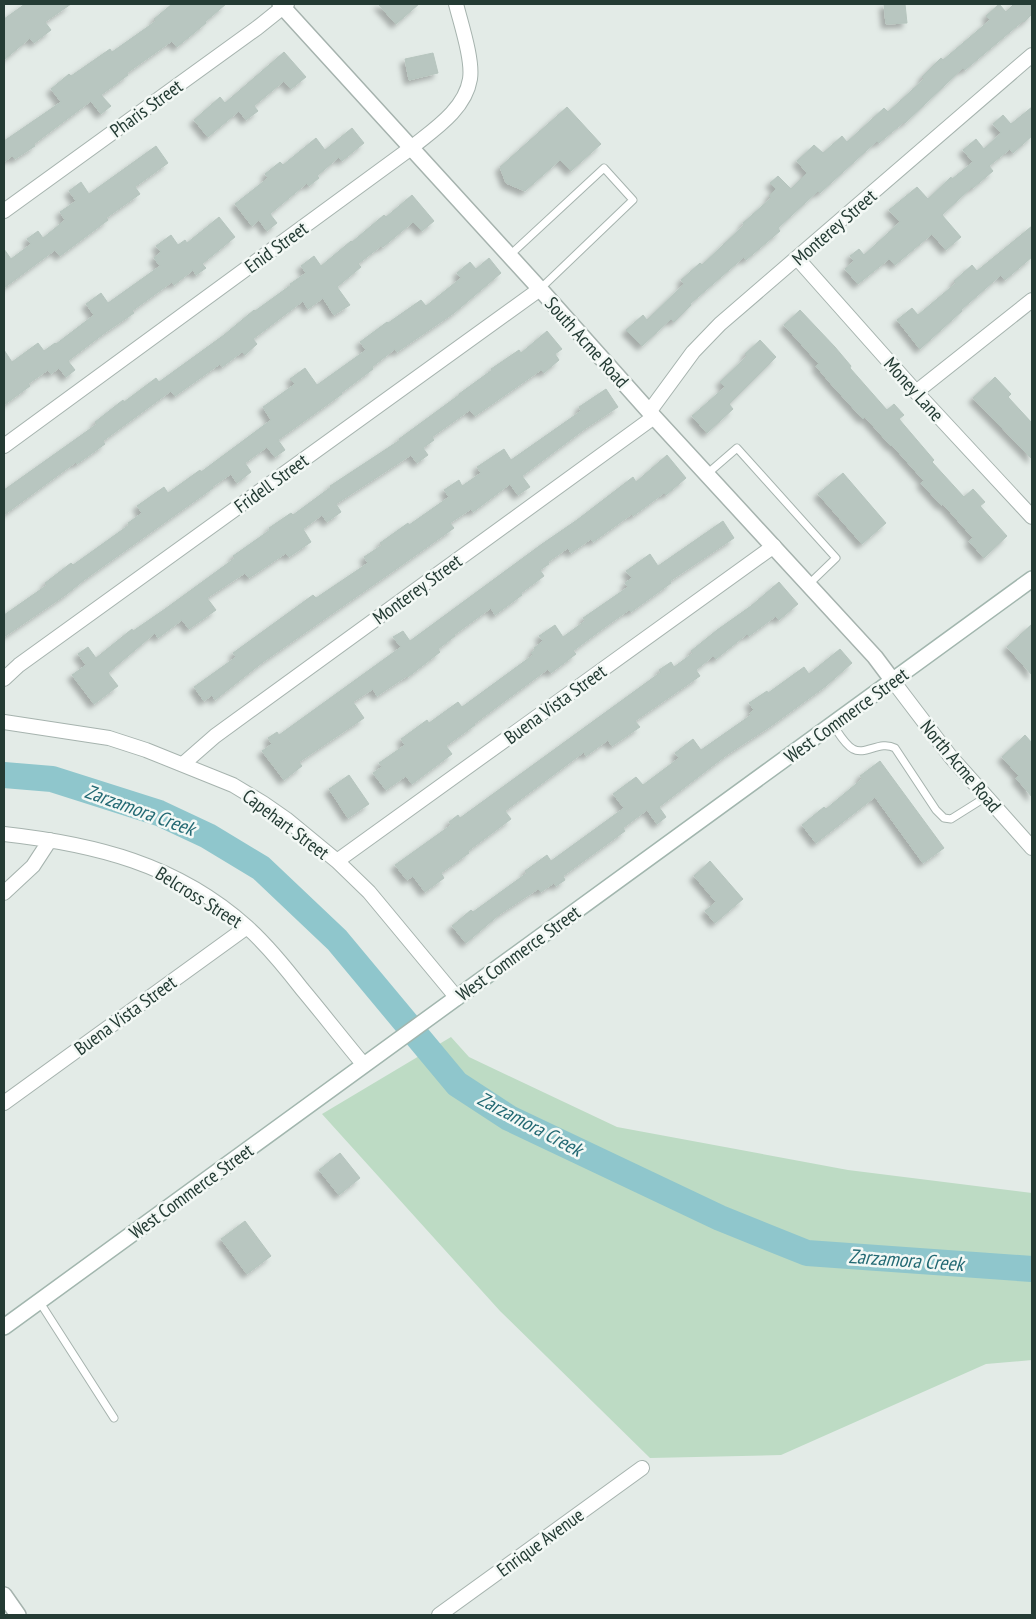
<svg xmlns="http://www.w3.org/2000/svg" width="1036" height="1619" font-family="'PT Sans Narrow',sans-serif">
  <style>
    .green { fill: #bddbc4 }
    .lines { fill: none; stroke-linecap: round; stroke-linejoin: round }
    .river { stroke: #8fc6cc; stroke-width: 26 }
    .building { fill: #b8c6c0; stroke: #b6c5be; filter: url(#shadow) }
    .service-casing { stroke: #a6b3ae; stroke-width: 9 }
    .minor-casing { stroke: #a6b3ae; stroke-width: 16 }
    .tertiary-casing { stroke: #a6b3ae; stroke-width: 18 }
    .secondary-casing { stroke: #a2b6ae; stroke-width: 18 }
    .service { stroke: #fff; stroke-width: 7 }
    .minor { stroke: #fff; stroke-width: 14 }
    .tertiary { stroke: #fff; stroke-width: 15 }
    .secondary { stroke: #fff; stroke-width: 15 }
    .labels { text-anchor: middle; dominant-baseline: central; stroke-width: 5; stroke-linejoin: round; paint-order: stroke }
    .street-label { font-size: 19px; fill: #243b34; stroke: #f3f8f5 }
    .water-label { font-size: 20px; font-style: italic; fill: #236973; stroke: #f3f8f5 }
  </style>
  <defs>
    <filter id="shadow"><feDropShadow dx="-4.5" dy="4.5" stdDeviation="2.5" flood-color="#0004"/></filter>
  </defs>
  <rect width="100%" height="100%" fill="#e3ebe7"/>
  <path class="green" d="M451,1037L469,1057L617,1127L848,1170L1032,1193V1360L986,1364L781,1455L650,1458L500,1311L322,1114Z"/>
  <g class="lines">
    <path class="river" d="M4,775L52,779L159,813L208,836L261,868L337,940L457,1084L509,1118L720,1218L807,1253L1032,1269"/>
  </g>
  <path class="building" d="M25,4H71L45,22L51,30L34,43L30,38L4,60V19Z
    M172,4H226L205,22L206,23L177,47L172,41L127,73L128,75L101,95L111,106L101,114L91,101L34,144L35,146L15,159L12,156L4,162V141L61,102L51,89L69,74L71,76L110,49L112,52L156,21L154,19Z
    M378,4H419L396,24Z
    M884,4H905L907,23L886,24Z
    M999,4L1006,12L1014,4H1032V14L1024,22L1023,21L965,70L963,68L905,123L904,122L879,143L877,141L820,193L818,191L778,228L780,231L746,260L744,257L690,304L691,305L674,322L671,319L642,346L626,330L643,315L647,320L684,284L681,280L700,263L702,265L744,225L743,223L771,198L769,196L776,189L770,183L778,176L791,189L807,173L797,161L814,145L823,153L842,136L847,142L884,108L888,112L924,79L922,77L941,58L943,60L990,20L986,16Z
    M284,52L306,77L291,89L284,81L254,106L258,111L246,120L239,111L208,137L194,120L220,97L225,103Z
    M433,53L438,73L409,80L405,59Z
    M567,107L601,144L571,171L560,160L525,191L506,183L500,167Z
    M1032,107V136L1013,153L1010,149L989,166L993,171L973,188L972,187L942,215L961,237L946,250L932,234L895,265L889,259L858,284L845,269L854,261L850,256L859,249L864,255L900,222L889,210L917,187L928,199L951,177L952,179L973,162L963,150L976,139L984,149L1001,133L993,124L1003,115L1011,124Z
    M352,128L364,143L342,161L339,157L317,176L319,178L309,186L307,183L270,214L277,223L267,231L259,220L252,226L235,204L268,178L265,174L280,162L283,165L316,138L325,150Z
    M156,146L168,163L135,187L140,194L106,218L108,220L60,256L55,250L4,288V249L11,259L31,244L27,239L38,231L43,238L65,220L60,212L76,201L69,191L81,182L89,194Z
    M412,195L434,221L422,231L413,222L383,247L381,246L358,264L361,267L337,287L350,305L334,315L323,298L308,309L303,301L253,339L257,344L245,355L242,352L222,367L220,364L175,396L171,391L103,441L105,444L77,464L76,462L4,515V490L97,424L95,422L123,400L124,402L156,378L159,382L224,335L254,310L255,311L291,285L290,284L306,273L301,266L314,256L321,266L351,241L352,242L384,215L386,217Z
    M219,217L235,237L202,264L206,268L196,275L193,270L174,285L172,282L132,311L134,313L106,332L68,361L75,370L66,377L59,368L51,374L48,370L28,384L30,386L4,405V350L12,362L38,343L44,351L55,343L56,344L94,315L86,304L101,293L108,303L160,266L154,258L161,252L156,246L171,235L178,245L185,240L187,243Z
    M1032,226V257L1005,280L1001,275L961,310L962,311L920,349L897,320L912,308L918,315L956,283L954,281L972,265L977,271Z
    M489,258L501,273L454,313L397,352L395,349L372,367L373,369L341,393L342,394L278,440L285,450L275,457L267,447L245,463L251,472L237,483L231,474L212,487L213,488L84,580L67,594L4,637V615L47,585L45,583L71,563L73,565L129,525L128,523L142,513L137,506L164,487L168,493L200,470L201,472L271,420L263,407L295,384L290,379L305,368L317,385L366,350L360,342L387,322L388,323L421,300L426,306L461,278L457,273L470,262L476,269Z
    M800,310L835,347L851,366L850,368L887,410L894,404L904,415L899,419L934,460L932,462L964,497L973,489L985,502L980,506L1007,536L984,558L969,541L973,538L943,504L941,505L921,483L924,481L892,445L891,446L865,417L863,419L831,384L816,366L819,364L784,325Z
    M547,331L562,349L555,354L559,360L544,373L541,370L475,416L470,410L432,437L434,440L423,448L428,455L417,463L411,455L336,504L341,512L327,522L322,515L303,529L311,542L289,557L286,553L249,578L245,573L207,598L216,610L189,629L182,620L158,638L155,633L108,673L118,686L94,704L72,675L86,665L78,654L88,647L96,658L132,629L133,631L165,609L235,558L233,556L270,530L269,528L291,513L293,515L331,487L330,486L400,440L399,439L459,395V394L492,370L491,369L519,350L521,353Z
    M760,340L776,357L729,404L733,409L707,433L692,416L725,387L720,382L747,356L745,354Z
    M995,377L1011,394L1008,397L1032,423V459L973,398Z
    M606,389L618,407L586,428L522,476L530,487L518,495L510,484L473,512L471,509L450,523L454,528L399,567L263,662L215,700L212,695L204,701L194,687L236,657L233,653L313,595L316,598L368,563L364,557L382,545L380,543L408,523L409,525L449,497L444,490L459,480L462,486L481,473L477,467L504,449L511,460L581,411L579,407Z
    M667,455L686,478L666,495L664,493L633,516L632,514L593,542L591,539L571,553L568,548L548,562L549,564L540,570L544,576L521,593L522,595L495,615L491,608L454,635L455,636L438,649L440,652L408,677L407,676L377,696L373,689L353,702L364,718L299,762L302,766L284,780L262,751L272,744L268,738L277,732L279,735L401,647L393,637L403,631L410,641L542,544L577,520L633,477L636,482Z
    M843,473L886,523L862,544L818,494Z
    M723,521L734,538L670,581L671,583L631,612L629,610L605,627L573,651L576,654L551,673L548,669L474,724L475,725L446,746L452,754L412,784L406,776L386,790L373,773L382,767L379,763L405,745L401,739L427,720L429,723L458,702L462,707L533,655L531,653L535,650L534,648L543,641L539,636L555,625L563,637L585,621L583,618L628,587L625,583L632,578L626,571L650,554L658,566Z
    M779,582L798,604L779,620L776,616L749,636L747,634L716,659L713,656L696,670L700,676L635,721L640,727L612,746L608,740L586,756L584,752L505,811L511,819L468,851L469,853L441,873L444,878L425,892L413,876L407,880L395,865L451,825L449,822L458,815L460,818L661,672L659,670L671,662L674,667L693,653L691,651L717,630L751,606Z
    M1032,624V675L1007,647Z
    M840,649L852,663L826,686L771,726L728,754L659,807L666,817L657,824L647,810L623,828L625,831L563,876L565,880L556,886L554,883L541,892L538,889L500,914L466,943L452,926L471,910L473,912L527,873L525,871L547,855L551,861L624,808L613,794L636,777L643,785L679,758L675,753L693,739L701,750L751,715L750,713L754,710L749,703L767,691L768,693L804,667L809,674Z
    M1025,735L1032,743V797L1016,778L1019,776L1002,757Z
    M880,761L944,848L923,863L875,797L816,843L802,825L824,807L826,809L862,779L860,776Z
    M349,775L369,804L348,818L329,789Z
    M710,861L743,899L715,923L705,911L716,902L694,876Z
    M340,1153L360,1178L339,1195L319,1170Z
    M245,1221L271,1256L247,1274L221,1239Z"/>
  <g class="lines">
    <g class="service-casing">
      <path id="service" d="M510,255L604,168L633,200L540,289
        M707,474L737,448L836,558L809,584
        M833,725C838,732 845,745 853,749C865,756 880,740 895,748L936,810L944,818L951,819L986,797
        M39,1301L114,1418"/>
    </g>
    <g class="minor-casing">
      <path id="minor" d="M4,211L257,28L287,4
        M797,258L916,392L1032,517
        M916,392L1032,300
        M649,412L693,352L720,324L1032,55
        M4,446L411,148C433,130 465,110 470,79C473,60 461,24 456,4
        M4,679L19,665L540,289
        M893,681L950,756L1032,848
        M4,722L109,738L146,750L233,785L263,803L286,819L337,861L369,892L457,998
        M183,764L215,736L654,417
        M4,834C94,844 177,864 247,927C267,945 285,967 302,989C323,1014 343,1040 364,1065
        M337,861L774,546
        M4,893L33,866L50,840
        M4,1103L247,927
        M439,1615L642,1468"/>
    </g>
    <g class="tertiary-casing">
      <path id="tertiary" d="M280,4L540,289L654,417L875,657L893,681
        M4,1595L18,1615"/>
    </g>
    <g class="secondary-casing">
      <path id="secondary" d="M4,1327L1032,579"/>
    </g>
    <use href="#service" class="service"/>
    <use href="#minor" class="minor"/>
    <use href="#tertiary" class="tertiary"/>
    <use href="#secondary" class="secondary"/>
  </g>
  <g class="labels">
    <g class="street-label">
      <text transform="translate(146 108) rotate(-36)">Pharis Street</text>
      <text transform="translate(834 227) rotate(-41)">Monterey Street</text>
      <text transform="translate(276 247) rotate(-36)">Enid Street</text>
      <text transform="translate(587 342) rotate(48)">South Acme Road</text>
      <text transform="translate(914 389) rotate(48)">Money Lane</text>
      <text transform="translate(271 483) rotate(-36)">Fridell Street</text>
      <text transform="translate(417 589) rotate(-36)">Monterey Street</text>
      <text transform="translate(555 704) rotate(-36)">Buena Vista Street</text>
      <text transform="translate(846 715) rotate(-36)">West Commerce Street</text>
      <text transform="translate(961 766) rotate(50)">North Acme Road</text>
      <text transform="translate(286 824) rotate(37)">Capehart Street</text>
      <text transform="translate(199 897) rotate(32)">Belcross Street</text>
      <text transform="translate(518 953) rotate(-36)">West Commerce Street</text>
      <text transform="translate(125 1015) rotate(-36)">Buena Vista Street</text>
      <text transform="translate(191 1191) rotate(-36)">West Commerce Street</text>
      <text transform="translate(540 1542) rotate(-36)">Enrique Avenue</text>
    </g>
    <g class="water-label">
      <text transform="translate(140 810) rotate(20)">Zarzamora Creek</text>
      <text transform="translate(530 1124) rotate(28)">Zarzamora Creek</text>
      <text transform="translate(906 1260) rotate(4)">Zarzamora Creek</text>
    </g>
  </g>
  <rect width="1036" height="1619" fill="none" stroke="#243b34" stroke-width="10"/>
</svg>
